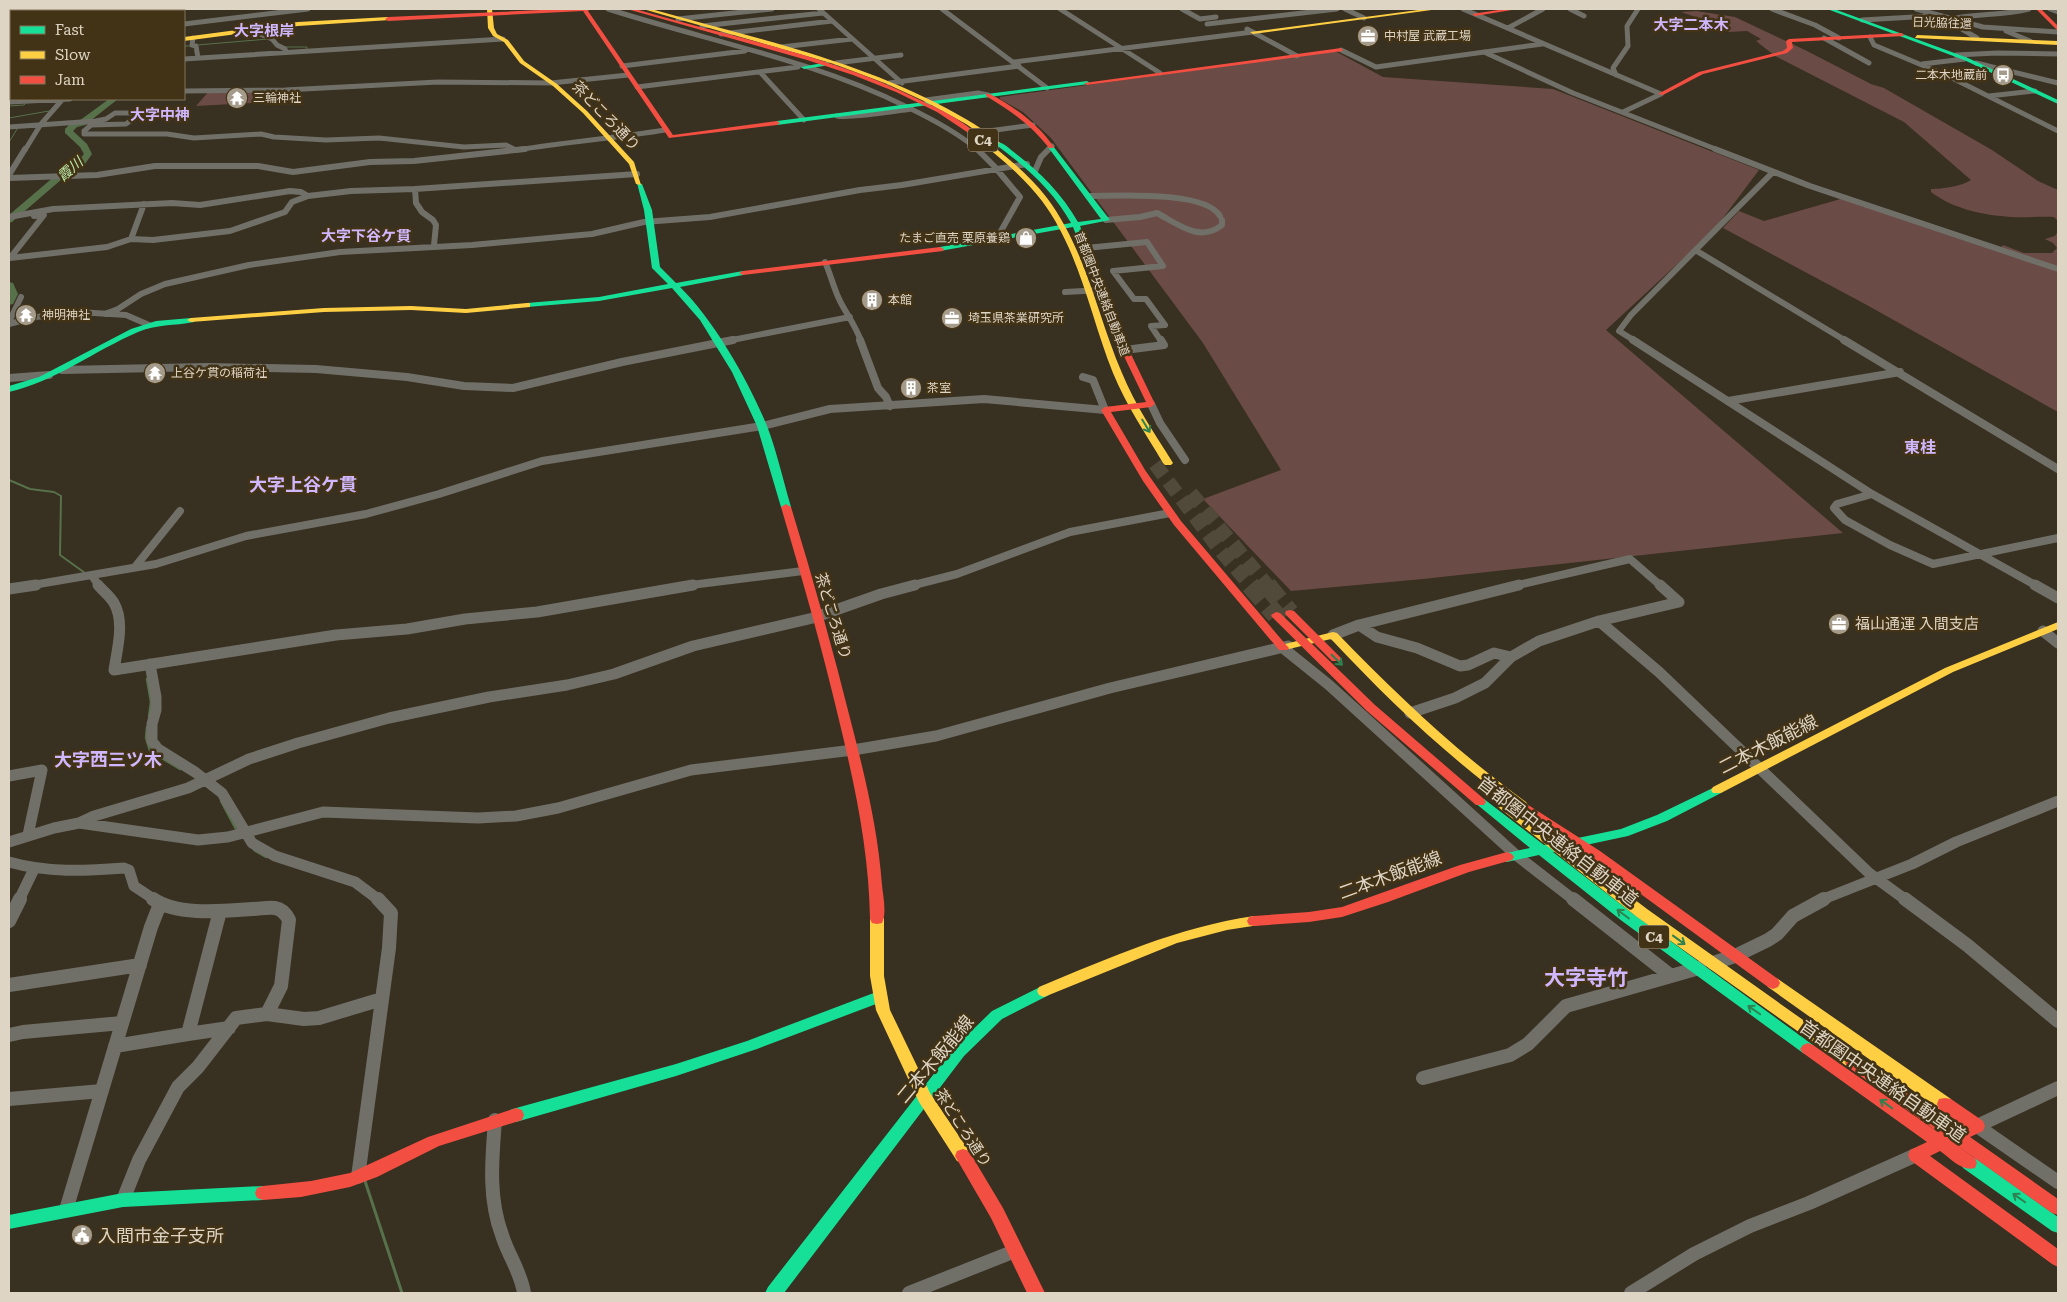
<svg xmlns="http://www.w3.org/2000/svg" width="2067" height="1302" font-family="'Roboto Serif','Noto Sans JP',serif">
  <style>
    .green { fill: #6b4b45 }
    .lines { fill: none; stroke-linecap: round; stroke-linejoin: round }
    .stream-far3 { stroke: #57714b; stroke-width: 1 }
    .stream-far2 { stroke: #57714b; stroke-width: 2 }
    .stream-far1 { stroke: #57714b; stroke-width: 2.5 }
    .stream { stroke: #57714b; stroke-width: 3 }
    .river { fill: #57714b; fill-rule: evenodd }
    .highway-tunnel-far1 { stroke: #514939; stroke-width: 14; stroke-dasharray: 14 8; stroke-linecap: butt }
    .highway-tunnel { stroke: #514939; stroke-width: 19; stroke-dasharray: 19 9; stroke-linecap: butt }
    .street-far4 { stroke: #706f68; stroke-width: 5 }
    .street-far3 { stroke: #706f68; stroke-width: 6 }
    .street-far2 { stroke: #706f68; stroke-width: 8 }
    .street-far1 { stroke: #706f68; stroke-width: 11 }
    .street { stroke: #706f68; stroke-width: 14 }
    .fast { fill: #16e098; fill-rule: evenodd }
    .slow { fill: #ffcf43; fill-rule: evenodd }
    .jam { fill: #f24e42; fill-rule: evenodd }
    .oneway { stroke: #2f8150 }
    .labels { text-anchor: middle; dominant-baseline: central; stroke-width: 5; stroke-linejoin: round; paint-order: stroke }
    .far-street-label { font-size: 12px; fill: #dfd5c5; stroke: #433316 }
    .far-poi-label { font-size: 12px; fill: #dfd5c5; stroke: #433316; text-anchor: start }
    .shield { fill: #433316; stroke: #b0a490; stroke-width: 1 }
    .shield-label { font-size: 14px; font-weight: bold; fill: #dfd5c5 }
    .far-water-label { font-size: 14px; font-style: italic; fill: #bbeaaa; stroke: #433316 }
    .far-quarter-label { font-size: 15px; font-weight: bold; fill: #d0b7fd; stroke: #433316 }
    .street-label { font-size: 15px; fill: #dfd5c5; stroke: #433316 }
    .poi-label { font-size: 15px; fill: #dfd5c5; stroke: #433316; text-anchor: start }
    .neighbourhood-label { font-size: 16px; font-weight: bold; fill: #d0b7fd; stroke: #433316 }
    .quarter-label { font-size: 18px; font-weight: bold; fill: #d0b7fd; stroke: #433316 }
    .near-street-label { font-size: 18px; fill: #dfd5c5; stroke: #433316 }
    .near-poi-label { font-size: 18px; fill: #dfd5c5; stroke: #433316; text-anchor: start }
    .near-quarter-label { font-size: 21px; font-weight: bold; fill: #d0b7fd; stroke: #433316 }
  </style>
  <rect width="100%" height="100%" fill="#383020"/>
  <path class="green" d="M1696,11L1735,17L1807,51L1871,84L1884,88L1992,150L2038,181L2058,190V268L2000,249L2003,245L2024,253H2052L2057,248L2053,243L2045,239L2055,236L2058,231V221L2054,217C2040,216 2025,218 2011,217C1983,215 1953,209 1931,192V189C1941,189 1963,186 1971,180L1904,122L1775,56L1756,41L1761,39L1747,31L1729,32L1713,23L1681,12Z
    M1335,51L1383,77L1553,89L1759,170L1714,230L1606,330L1843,533L1423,579L1291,591L1203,499L1281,470L1203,343L1051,138L1023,112L1000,99V97Z
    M209,91H260L252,103L196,106Z
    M1844,198L2058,270V283L2057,284H2058V412L1865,304L1723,228L1739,211L1764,221Z"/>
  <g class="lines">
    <path class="stream-far3" d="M57,11L67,9
      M9,18H11
      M197,45L268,39
      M184,46H190
      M284,47H307V51
      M9,85L11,84
      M9,106L24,105L26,103
      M9,118L49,111
      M9,142L19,126"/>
    <path class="stream-far2" d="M9,480L30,489L54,492L61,496L60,555L85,573"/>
    <path class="stream-far1" d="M147,679L151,702L149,717
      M147,727L146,738L150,751L180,769
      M221,801L237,831
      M254,850L266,857"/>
    <path class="stream" d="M365,1181L402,1293"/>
    <path class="river" d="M64,9H71L73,11H66Z
      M109,99H118L85,125L77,127L73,131L87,144L92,154L85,164L62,179L12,222L9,223V215L56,175L79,160L84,154L80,147L65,133V129L71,123L79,121Z
      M9,282L13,283L18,294L13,304L9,305Z"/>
    <path class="highway-tunnel-far1" d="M1155,464L1219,549L1251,586
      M1191,493L1268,586"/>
    <path class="highway-tunnel" d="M1250,585L1276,615
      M1267,585L1290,613"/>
    <path class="street-far4" d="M608,9C708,41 813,60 907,107C932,119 957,132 978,150
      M819,9L902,83
      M942,9L1047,88
      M1060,9L1160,73
      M1182,9L1200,19L1216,17
      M1345,9L1364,18
      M1463,9L1661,94
      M1570,9L1584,16
      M1772,9L1815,25L1839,38
      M1916,9L1983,27L2058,32
      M2050,9L2058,12
      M26,11L32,9
      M114,11L116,9
      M9,14H11
      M678,19L772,9
      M1862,20L1931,16
      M184,24L308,9
      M1207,24L1337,9
      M702,26L823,13
      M1508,28L1543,9
      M1247,29L1297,56
      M253,31L272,39L277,45L285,49L286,52
      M2006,31L2030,41
      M721,34L832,21
      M1870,37L1874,45L1948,76L2058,131
      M193,38L192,45L196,46L198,58
      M1824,38L1869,63
      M1977,38L1950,22V19C1976,13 2003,16 2029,9
      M781,47L852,39
      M1341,50L1376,67L1542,44
      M9,52L11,53
      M1484,52L1573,93L1718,150
      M1956,55L1997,53L2058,54
      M184,59L503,39
      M1014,62L1253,32
      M836,63L901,55
      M1976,63L2058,83
      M1922,64L1965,59
      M622,66L745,51
      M9,67L11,66
      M760,72L804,120
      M1616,75L1613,68L1628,46L1627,26L1638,9
      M889,83L1019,66
      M637,87L798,67
      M184,91L285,90L438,82L551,83L628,75
      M1989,96L2035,91
      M926,100L978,93L988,95
      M9,102L70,99
      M1623,112L1661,94
      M837,116C848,119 897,111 912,109
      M91,125L126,124L141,113H115L106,119L96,121
      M9,127L96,121L84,131V134H167L194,138L261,134L274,137L326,140L379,138L464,147L506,145L514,149
      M981,132L1033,125
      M25,150L41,124L62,100
      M517,150C566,142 616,138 665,130
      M1048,150L1052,146"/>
    <path class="street-far3" d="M977,149L994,166L1020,197L996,240
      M1715,149L1810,186L2058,269
      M1035,171L1041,157L1049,149
      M9,175L25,149
      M9,178L97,175L155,166H258L293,172L370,162L414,161L525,149
      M415,189L416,203L422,212L433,220L436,225L434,245
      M1088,196C1115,196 1205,190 1220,216
      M34,216L44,215L10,258L107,247L131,239L153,240L230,231L285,212L292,202L308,196
      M9,217L53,209L172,203L200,205L290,191L301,192L308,196L351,191L415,189L637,174
      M1106,220L1140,217L1157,213C1178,224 1200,243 1222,225V220
      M131,239L144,204
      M1086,248L1147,242L1163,266L1113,271L1134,299H1146L1165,325L1151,326L1161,341
      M1697,251L1846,341
      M825,262C831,275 834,290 841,303C848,316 856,327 861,341
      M1065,292L1102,290
      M105,314L118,309L141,294L165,284L249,265L340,252L472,245L592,234L644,222L710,217L860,190L902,185L1027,164
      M9,322L21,297
      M9,324L36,317L78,312L126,315L149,325
      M727,341L850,317
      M1635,341L1619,331L1631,315L1773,172"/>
    <path class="street-far2" d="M860,340L878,388L886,397L890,406
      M1633,340L1872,494L2037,586
      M1844,340L2058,469
      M1125,350L1164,345L1161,340
      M62,370L207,367L316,369L407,377L464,386L513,388L622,362L733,340
      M9,378L49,375
      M1728,401L1900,372
      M1151,404L1160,423L1185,460
      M1872,494L1837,504L1834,508L1845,520L1890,545L1933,564L2058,538
      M135,567L180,511
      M93,577L99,586
      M27,586L156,564L246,536L366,514L439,494L542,461L762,426L830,409L984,399L1105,410L1093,380L1083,377
      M683,586L803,571
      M910,586L957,574L1070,532L1170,513
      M1514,586L1630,559L1661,586"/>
    <path class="street-far1" d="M98,585C103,591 110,596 114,603C125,622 117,650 114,670L336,635L407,629L465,619L537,612L693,585
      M1660,585L1679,602
      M2035,585L2058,598
      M9,589L36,585
      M1599,621L1659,672L1869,873L1906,900
      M1359,625L1377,637L1417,648L1460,666L1468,665L1494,653L1511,657
      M2043,631L2058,643
      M1333,635L1359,625L1519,585
      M1283,648L1329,685L1516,855L1574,900
      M150,664L156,697V710L152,724V741L158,749L195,772L222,793L252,843L275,856L355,882L379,900
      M1410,713L1455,698L1485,683L1511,657L1539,641L1599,621L1679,602
      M9,776L42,770L28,835
      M79,823L198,840L228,837L323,812L478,818L516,816L558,808L691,770L853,750L936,736L1110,688L1288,646
      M9,842L54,828L79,823L94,816L188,788L249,759L298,743L389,718L489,697L567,685L614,674L693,646L813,618L881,594L915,585
      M9,862C48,873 84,871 124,868L129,870L134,886L155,900
      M19,900L34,869
      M1821,900L1912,864L1956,842L2058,801"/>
    <path class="street" d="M153,899C177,916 223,911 252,909C259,909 268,907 275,908C282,909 286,914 289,920L281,986L267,1014
      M1573,899L1671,976
      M1905,899L1967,945L2058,1021
      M9,921L20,899
      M1713,963L1735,956L1768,940L1777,934L1793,916L1824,899
      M9,985L140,965
      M188,1034L229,1028
      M9,1035L23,1032L122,1023
      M115,1046L188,1034L220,911
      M1423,1078L1510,1055L1528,1044L1566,1006L1699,968
      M2058,1088L1977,1126L2058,1182
      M9,1099L102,1091
      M495,1120C492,1159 488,1198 502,1235C508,1255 521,1272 524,1293
      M358,1177L389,948L391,913L378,899
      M123,1200L139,1160L178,1087L198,1067L236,1018L267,1014L304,1019L319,1018L382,999
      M66,1210L151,927L160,904
      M909,1293L1015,1251
      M1631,1293L1694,1254L1750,1226L1809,1203L1916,1155"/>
    <path class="fast" d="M1827,9H1834L1968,58L2058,100V104L1964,60Z
      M828,62L830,65L804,69L801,67Z
      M1087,81L1090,83L1089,84L777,125L774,123L777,121Z
      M995,142C1002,141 1009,148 1015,153C1040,172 1062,194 1078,222L1101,219L1048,147L1053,146L1110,220L1080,226L1117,319L1116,321L1109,319L1073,227L940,251L936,249L940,247L1071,223C1053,190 1025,166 995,144Z
      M637,183L642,184L652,210L660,267L676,283L743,271L747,273L743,275L680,287C714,320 749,382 767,426C777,452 783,480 791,507L789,509L786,510L781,507L757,426L732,372L700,320L672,288L599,301L527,307L523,305L527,303L599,297L668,284L652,268L644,210Z
      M191,318H194V322C174,326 156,324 138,332C94,351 56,381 9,392V386L39,377L131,329L156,321Z
      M1717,786L1721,787L1723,790L1721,793L1667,821L1628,836L1553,852L1632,913L1813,1045L1816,1049L1813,1053L1808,1055L1803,1053L1622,921L1539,855L1507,862L1502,860L1500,857L1502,854L1530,848L1474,802L1476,799H1484L1544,845L1621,829L1657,815Z
      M1044,985L1049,987L1051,991L1049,995L1002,1019L964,1056L784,1293H765L768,1287L954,1048L992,1011Z
      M879,991L884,993L886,997L884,1001L757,1049L676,1076L516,1122L510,1120L508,1115L510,1110L516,1108L676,1064L747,1041Z
      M1969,1156L1975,1158L2058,1217V1233L2052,1231L1963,1168L1961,1163L1963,1158Z
      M263,1186L269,1188L271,1193L269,1198L263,1200L123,1207L9,1229V1215L123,1193Z"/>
    <path class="slow" d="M487,9H492L494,28L497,34L508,40L524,61L557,84L587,111L634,162L641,185L636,184L629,164L583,113L553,86L520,63L504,42L493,36L488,28Z
      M643,9H651C750,37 854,59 946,108C964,118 985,129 1000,143L995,144L966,124L924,101L887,84L834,64Z
      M1426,9H1439L1253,34L1250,32Z
      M388,17L390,20L298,26L184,41V37L298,22Z
      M1917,35L2058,41V45L1915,38Z
      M973,134H977C1002,153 1028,173 1047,198C1086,250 1097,315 1122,373C1135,405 1155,434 1173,463L1171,465H1165L1163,463C1146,434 1126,405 1113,373C1090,316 1080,252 1042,201C1023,176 998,156 973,136Z
      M527,303H530V307L466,313L411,310L324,312L191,322L187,320L191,318L324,308L411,306L466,309Z
      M2058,622V629L1953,672L1721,793H1713L1711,790L1713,787L1945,668Z
      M1333,632L1337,633C1396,694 1457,752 1526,802L1528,805L1526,808H1518C1449,758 1389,701 1331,639L1289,649L1283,646L1285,644Z
      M1502,800L1506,801L1647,909L1858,1059L1861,1063L1858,1067L1853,1069L1848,1067L1637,917L1498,807L1496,804L1498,801Z
      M877,914L882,915L884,919V976L890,1010L930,1093L969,1151L971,1156L969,1161L963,1163L957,1161L919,1102L876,1010L870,976V919L872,915Z
      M1254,916L1259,917L1261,921L1259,925L1227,930L1177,943L1044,997L1039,995L1037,991L1039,987C1109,958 1178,927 1254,916Z
      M1773,977L1778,979L1951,1099L1953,1104L1951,1109L1945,1110L1939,1109L1768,987L1766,983L1768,979Z"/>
    <path class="jam" d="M43,9H48L49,11H44Z
      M562,9H590L588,11L673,135L777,121L780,123L777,125L669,138L583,11L388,21L385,19L388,17Z
      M627,9H635C730,37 831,55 920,100C940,109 962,120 978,135L973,136L937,112L896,92L853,75L807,60Z
      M1505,9H1518L1475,16L1472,14Z
      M2036,9H2041L2058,26V31Z
      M1902,33L1904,36L1792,42L1793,48L1787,53L1703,74L1663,95L1658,94L1699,72L1783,51L1787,48L1786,41L1789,39Z
      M1341,48L1343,51L1087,85L1084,83Z
      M11,52V60L9,61V53Z
      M986,94H990C1016,108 1037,123 1054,147L1053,148H1049C1031,125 1011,111 986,96Z
      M940,247L944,249L943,251L743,275L739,273L743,271Z
      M1110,317L1117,319L1129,350L1155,404L1151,407L1111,412L1145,470L1181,521L1287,646L1289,648L1287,650H1279L1174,525L1143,481L1101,410L1105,407L1146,402L1121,350L1109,319Z
      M786,504L791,507C813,578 833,650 851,722C865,776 878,830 882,885C883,896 887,913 882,923L877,924L872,923L870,919C869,851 855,786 839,720C822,648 802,578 781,507Z
      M1290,610L1294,611L1342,659L1340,661H1332L1286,615L1285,613L1286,611Z
      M1276,612L1280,613L1375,705L1484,799L1486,802L1484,805H1476L1367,711L1272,617L1271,615Z
      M1522,801L1600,851L1778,979L1780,983L1778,987L1773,989L1768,987L1590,857L1518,808L1516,805L1518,802Z
      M1507,852L1512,854L1514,857L1512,860L1469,872L1388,902L1342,917L1309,922L1254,926L1249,925L1247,921L1249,917L1254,916L1309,912L1342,907L1460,865Z
      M1808,1043L1813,1045L1942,1135L1848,1067L1845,1063L1848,1059L1853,1057L1858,1059L1957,1128L1963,1125L1939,1109L1937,1104L1939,1099L1945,1098L1951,1099L1983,1121L1985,1126L1983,1131L1970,1137L2058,1199V1215L2052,1213L1955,1144L1975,1158L1977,1163L1975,1168C1962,1172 1950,1158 1940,1151L1930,1156L2058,1249V1267L2052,1264L1910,1160L1908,1155L1910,1150L1927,1142L1803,1053L1800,1049L1803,1045Z
      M516,1108L522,1110L524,1115L522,1120L439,1146L377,1177L350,1187L301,1197L263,1200L257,1198L255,1193L257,1188L263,1186L311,1181L350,1173L428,1137Z
      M963,1149L969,1151L1003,1208L1045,1293H1027L991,1218L955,1156L957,1151Z"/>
  </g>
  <defs><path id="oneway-shaft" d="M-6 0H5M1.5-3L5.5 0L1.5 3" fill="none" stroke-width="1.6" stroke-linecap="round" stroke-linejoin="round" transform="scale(1.25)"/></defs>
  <g class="oneway">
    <use href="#oneway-shaft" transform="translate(1146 426) rotate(59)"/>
    <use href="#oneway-shaft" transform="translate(1337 660) rotate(44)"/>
    <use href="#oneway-shaft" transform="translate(1623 914) rotate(-143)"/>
    <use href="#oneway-shaft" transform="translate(1679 940) rotate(36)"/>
    <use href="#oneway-shaft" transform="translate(1754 1010) rotate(-145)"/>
    <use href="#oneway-shaft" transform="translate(1886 1104) rotate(-145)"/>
    <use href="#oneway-shaft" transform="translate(2019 1198) rotate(-145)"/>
  </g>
  <defs>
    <g id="office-disc" transform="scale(1.125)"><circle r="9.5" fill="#a59b8b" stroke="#433316"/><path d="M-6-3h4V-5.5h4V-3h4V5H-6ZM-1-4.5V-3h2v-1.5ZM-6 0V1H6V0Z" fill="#fff"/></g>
    <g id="bus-disc" transform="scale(1.125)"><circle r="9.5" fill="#a59b8b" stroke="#433316"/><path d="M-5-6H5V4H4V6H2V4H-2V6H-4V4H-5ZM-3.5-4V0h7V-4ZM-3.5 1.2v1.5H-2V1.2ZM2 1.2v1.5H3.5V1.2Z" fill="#fff"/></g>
    <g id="temple-disc" transform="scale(1.125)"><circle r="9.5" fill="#a59b8b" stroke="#433316"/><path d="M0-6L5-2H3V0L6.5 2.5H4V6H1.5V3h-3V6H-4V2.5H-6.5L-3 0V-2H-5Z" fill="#fff"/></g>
    <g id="shop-disc" transform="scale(1.125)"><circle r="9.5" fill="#a59b8b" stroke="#433316"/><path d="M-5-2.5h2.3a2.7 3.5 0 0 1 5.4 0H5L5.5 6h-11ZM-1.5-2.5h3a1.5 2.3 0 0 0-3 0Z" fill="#fff"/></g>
    <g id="building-disc" transform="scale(1.125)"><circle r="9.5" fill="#a59b8b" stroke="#433316"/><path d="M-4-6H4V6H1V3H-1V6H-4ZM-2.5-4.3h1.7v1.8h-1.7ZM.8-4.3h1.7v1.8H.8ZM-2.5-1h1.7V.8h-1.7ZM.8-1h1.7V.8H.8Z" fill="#fff"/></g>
    <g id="civic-disc" transform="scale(1.125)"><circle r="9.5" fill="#a59b8b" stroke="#433316"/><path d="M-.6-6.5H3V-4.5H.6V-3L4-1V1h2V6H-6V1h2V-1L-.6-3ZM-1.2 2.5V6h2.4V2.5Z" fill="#fff"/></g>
  </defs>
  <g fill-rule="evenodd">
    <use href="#office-disc" x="1368" y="36"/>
    <use href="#bus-disc" x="2003" y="75"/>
    <use href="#temple-disc" x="237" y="98"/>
    <use href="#shop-disc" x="1026" y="238"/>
    <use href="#building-disc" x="872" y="300"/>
    <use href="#temple-disc" x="26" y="315"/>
    <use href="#office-disc" x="952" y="318"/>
    <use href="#temple-disc" x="155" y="373"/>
    <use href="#building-disc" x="911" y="388"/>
    <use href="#office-disc" x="1839" y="624"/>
    <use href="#civic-disc" x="82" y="1235"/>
  </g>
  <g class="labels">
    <g class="far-street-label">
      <text transform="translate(1942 23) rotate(2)">日光脇往還</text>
      <text transform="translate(1102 294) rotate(69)">首都圏中央連絡自動車道</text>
    </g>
    <g class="far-poi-label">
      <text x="1384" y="36">中村屋 武蔵工場</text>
      <text x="1987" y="75" text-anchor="end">二本木地蔵前</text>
      <text x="253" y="98">三輪神社</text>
      <text x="1010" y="238" text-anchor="end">たまご直売 栗原養鶏</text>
      <text x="888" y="300">本館</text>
      <text x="42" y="315">神明神社</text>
      <text x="968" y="318">埼玉県茶業研究所</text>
      <text x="171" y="373">上谷ケ貫の稲荷社</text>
      <text x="927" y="388">茶室</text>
    </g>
    <g class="shield">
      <rect x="968" y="128.5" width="30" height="23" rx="4"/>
      <rect x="1639" y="925.5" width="30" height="23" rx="4"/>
    </g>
    <g class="shield-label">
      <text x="983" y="140">C4</text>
      <text x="1654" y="937">C4</text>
    </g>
    <g class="far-water-label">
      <text transform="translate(70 169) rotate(-41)">霞川</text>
    </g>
    <g class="far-quarter-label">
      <text x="1691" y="25">大字二本木</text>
      <text x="264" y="31">大字根岸</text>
      <text x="160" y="115">大字中神</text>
      <text x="366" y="236">大字下谷ケ貫</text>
    </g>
    <g class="street-label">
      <text transform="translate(606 116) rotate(46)">茶どころ通り</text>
      <text transform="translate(833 616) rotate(73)">茶どころ通り</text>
      <text transform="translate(963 1128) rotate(57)">茶どころ通り</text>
    </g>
    <g class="poi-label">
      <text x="1855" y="624">福山通運 入間支店</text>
    </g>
    <g class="neighbourhood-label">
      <text x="1920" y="447">東桂</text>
    </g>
    <g class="quarter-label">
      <text x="303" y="484">大字上谷ケ貫</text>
      <text x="108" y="759">大字西三ツ木</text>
    </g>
    <g class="near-street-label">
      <text transform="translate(1768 744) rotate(-27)">二本木飯能線</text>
      <text transform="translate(1558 841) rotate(38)">首都圏中央連絡自動車道</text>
      <text transform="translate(1390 875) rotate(-20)">二本木飯能線</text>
      <text transform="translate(935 1059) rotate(-50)">二本木飯能線</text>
      <text transform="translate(1883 1081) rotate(35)">首都圏中央連絡自動車道</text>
    </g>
    <g class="near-poi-label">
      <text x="98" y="1235">入間市金子支所</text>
    </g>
    <g class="near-quarter-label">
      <text x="1586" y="978">大字寺竹</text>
    </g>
  </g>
  <rect width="2067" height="1302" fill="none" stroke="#dfd5c5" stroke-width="20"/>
  <rect x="10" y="10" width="175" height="90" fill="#433316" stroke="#81745c"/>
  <rect x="20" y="26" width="25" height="8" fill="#16e098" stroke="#81745c"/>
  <text x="55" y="35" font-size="15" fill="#dfd5c5">Fast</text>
  <rect x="20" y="51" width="25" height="8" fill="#ffcf43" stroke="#81745c"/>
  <text x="55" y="60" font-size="15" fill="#dfd5c5">Slow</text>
  <rect x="20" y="76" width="25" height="8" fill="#f24e42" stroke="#81745c"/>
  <text x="55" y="85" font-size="15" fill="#dfd5c5">Jam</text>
</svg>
